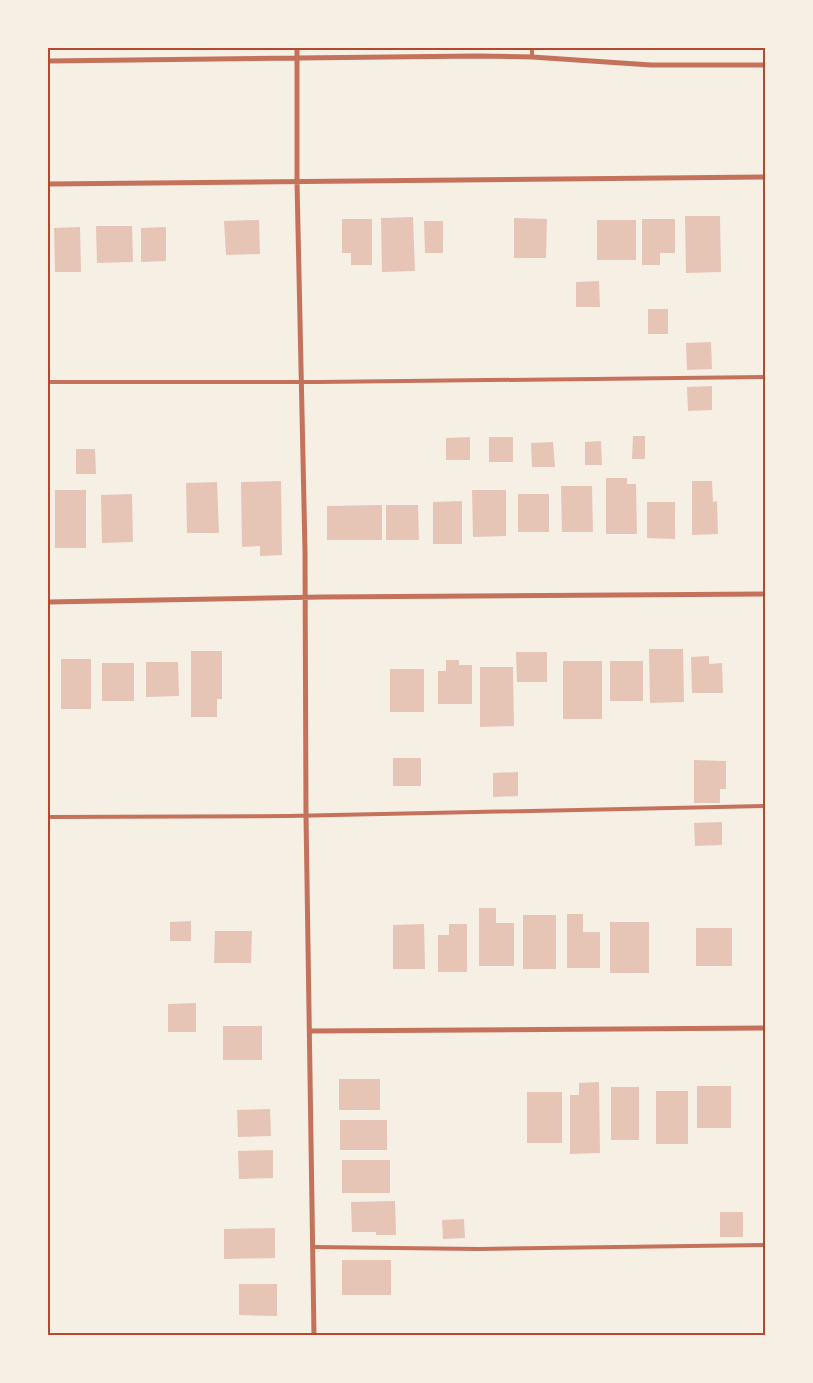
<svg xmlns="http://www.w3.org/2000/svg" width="813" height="1383" font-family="Arial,sans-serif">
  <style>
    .building { fill: #e6c5b7 }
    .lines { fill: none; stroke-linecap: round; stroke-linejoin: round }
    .service { stroke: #c5725c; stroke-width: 4 }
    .minor { stroke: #c5725c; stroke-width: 5 }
    .neatline { fill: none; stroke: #b5482f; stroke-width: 2 }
  </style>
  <rect width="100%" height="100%" fill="#f6efe4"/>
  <path class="building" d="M685,216H720L721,272L686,273Z
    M413,217L415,271L382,272L381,218Z
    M514,218L547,219L546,258H514Z
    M342,219H372V265H351V253H342Z
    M642,219H675V253H660V265H642Z
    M259,220L260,254L226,255L224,221Z
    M597,220H636V260H597Z
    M424,221H443V253H425Z
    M96,226H132L133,262L97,263Z
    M80,227L81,272H55L54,228Z
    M166,227V261L141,262V228Z
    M599,281L600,307H576V282Z
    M648,309H668V334H648Z
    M711,342L712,369L687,370L686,343Z
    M712,386V410L688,411L687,387Z
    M633,436H645V459H632Z
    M470,437V460H446V438Z
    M489,437H513V462H489Z
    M601,441L602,465H585V442Z
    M553,442L555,467H532L531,443Z
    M76,449H95L96,474H76Z
    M606,478H627V484H636L637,534H606Z
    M281,481L282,555L260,556V546L242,547L241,482Z
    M692,481H712L713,502L717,501L718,534L692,535Z
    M217,482L219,533H187L186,483Z
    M561,486H592L593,532H562Z
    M55,490H86V548H55Z
    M472,490H506V536L473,537Z
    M132,494L133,542L102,543L101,495Z
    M518,494H549V532H518Z
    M462,501V544H433V502Z
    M647,502H675V539L647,538Z
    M382,505V540H327V506Z
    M386,505H418L419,540H386Z
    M649,649H683L684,702L650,703Z
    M191,651H222V699H217V717H191Z
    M516,652H547V682H517Z
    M709,656V664L722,663L723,693H692L691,657Z
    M61,659H91V709H61Z
    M446,660H459V665H472V704H438V671H446Z
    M563,661H602V719H563Z
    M610,661H643V701H610Z
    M146,662H178L179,696L146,697Z
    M102,663H134V701H102Z
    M480,667H513L514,726L480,727Z
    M390,669H424V712H390Z
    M393,758H421V786H393Z
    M694,760L726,761V789H720V803H694Z
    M518,772V796L493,797V773Z
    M722,822V845L695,846L694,823Z
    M479,908H496V923H514V966H479Z
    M567,914H583V932H600V968H567Z
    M523,915H556V969H523Z
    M191,921V941H170V922Z
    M610,922H649V973H610Z
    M424,924L425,969H393V925Z
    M449,924H467V972H438V935H449Z
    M696,928H732V966H696Z
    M215,931H252L251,963H214Z
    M196,1003V1032H168V1004Z
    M223,1026H262V1060H223Z
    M339,1079H380V1110H339Z
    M599,1082L600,1153L570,1154V1095H579V1083Z
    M697,1086H731V1128H697Z
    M611,1087H639V1140H611Z
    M656,1091H688V1144H656Z
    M527,1092H562V1143H527Z
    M270,1109L271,1136L238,1137L237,1110Z
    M340,1120H387V1150H340Z
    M273,1150V1178L239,1179L238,1151Z
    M342,1160H390V1193H342Z
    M395,1201L396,1235H376V1232H352L351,1202Z
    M720,1212H743V1237H720Z
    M464,1219L465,1238L443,1239L442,1220Z
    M275,1228V1258L224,1259V1229Z
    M342,1260H391V1295H342Z
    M239,1284H277V1316L239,1315Z"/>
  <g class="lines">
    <path class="service" d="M532,48V57
      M48,382H319L766,377
      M48,817L288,816L766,806
      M313,1247L478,1249L766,1245"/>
    <path class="minor" d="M297,48V182L305,551L306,815L314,1336
      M48,61L477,56L532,57L651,65H766
      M48,184L766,177
      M48,602L322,597L766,594
      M311,1031L766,1028"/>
  </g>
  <rect width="813" height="1383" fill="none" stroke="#f6efe4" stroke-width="98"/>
  <rect x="49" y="49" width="715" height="1285" class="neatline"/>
</svg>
